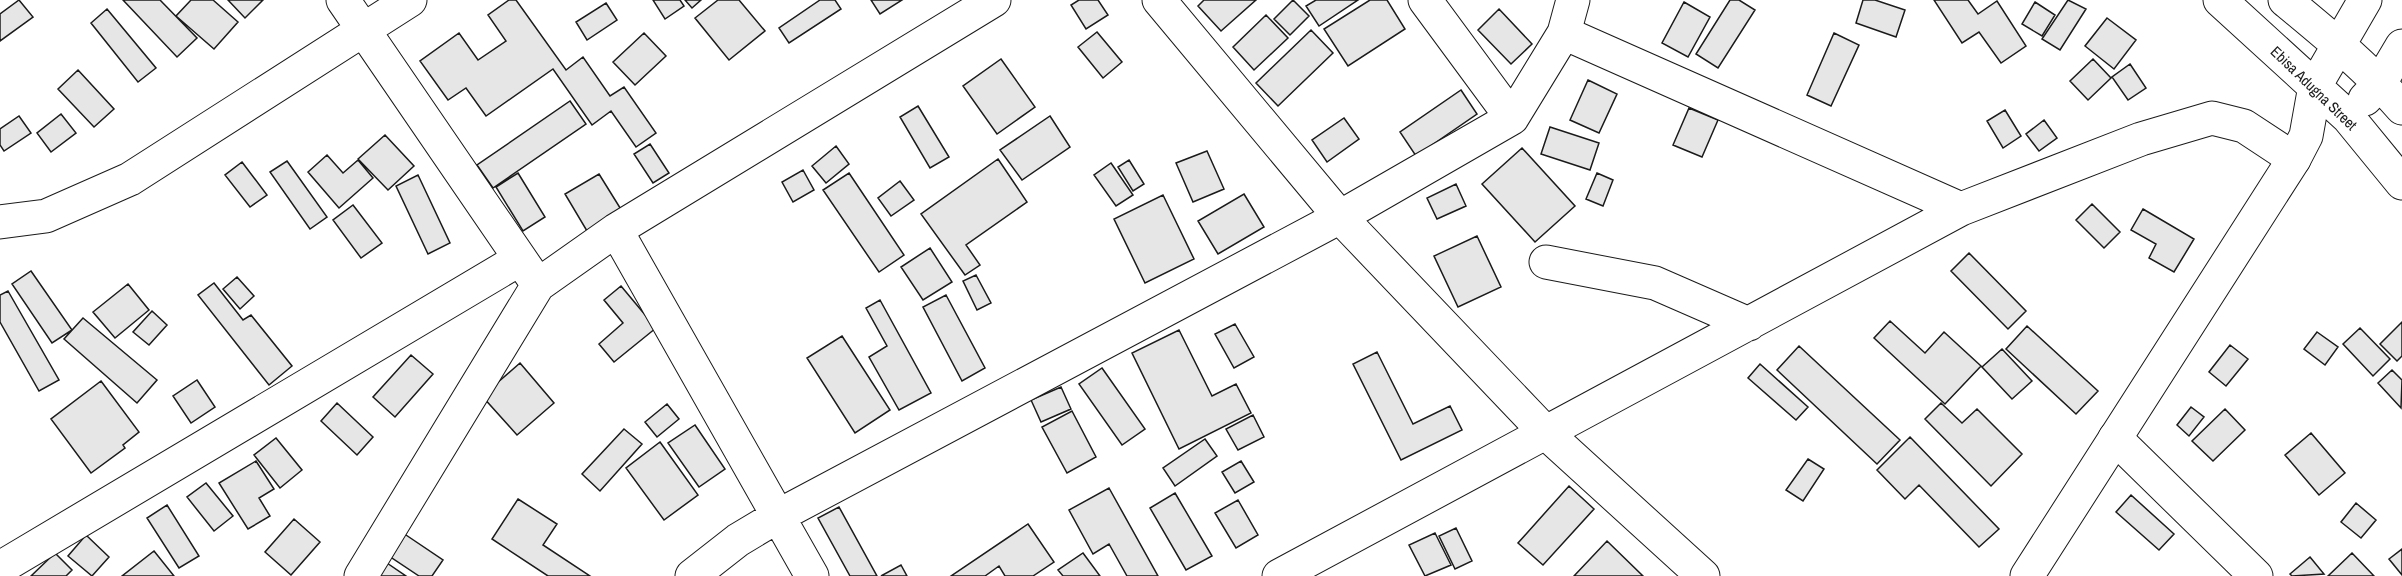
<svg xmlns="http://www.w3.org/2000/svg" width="2402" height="576" font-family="'Archivo Narrow',sans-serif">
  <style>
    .building { fill: #e6e6e6; stroke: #1a1a1a; stroke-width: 1.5 }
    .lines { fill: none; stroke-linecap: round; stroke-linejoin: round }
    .street-casing { stroke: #1a1a1a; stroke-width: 35 }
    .secondary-casing { stroke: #1a1a1a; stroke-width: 35 }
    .street { stroke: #fff; stroke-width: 33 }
    .secondary { stroke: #fff; stroke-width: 33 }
    .labels { text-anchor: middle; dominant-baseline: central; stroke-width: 4.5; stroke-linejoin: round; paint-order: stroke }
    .street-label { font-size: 15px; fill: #1a1a1a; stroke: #fff }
  </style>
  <rect width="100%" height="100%" fill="#fff"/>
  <path class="building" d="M19,0L33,17L0,41V14Z
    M123,0H160L197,38L177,57Z
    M191,0H213L238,22L214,49L176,16Z
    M228,0H263L245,18Z
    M509,0H516L566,70L583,57L610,96L624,87L656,133L636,147L611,111L592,125L553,69L486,116L466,88L448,100L420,61L459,33L478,60L506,41L488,15Z
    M653,0H680L684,6L665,19Z
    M685,0H701L692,8Z
    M718,0H739L765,31L729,60L695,18Z
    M820,0H835L841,9L789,43L779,28Z
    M871,0H902L880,14Z
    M1079,0H1098L1108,15L1086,29L1071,5Z
    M1204,0H1256L1221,31L1198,6Z
    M1293,0L1309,16L1290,35L1274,19Z
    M1316,0H1358L1319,26L1306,6Z
    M1370,0H1387L1405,29L1348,66L1324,29Z
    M1730,0H1739L1755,10L1718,68L1696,54Z
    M1863,0H1875L1905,10L1896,37L1856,23Z
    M1934,0H1968L1978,14L1997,1L2026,46L2001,63L1979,32L1962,43Z
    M2068,0L2086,9L2060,50L2042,39Z
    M1684,2L1710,17L1688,57L1662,43Z
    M2035,2L2055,15L2042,36L2022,24Z
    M606,3L617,20L587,40L576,22Z
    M107,9L156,68L138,82L91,23Z
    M1499,9L1532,44L1511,64L1478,30Z
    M1266,15L1288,38L1254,70L1233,47Z
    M2107,18L2136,40L2114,69L2085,46Z
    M1311,30L1333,53L1278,106L1256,83Z
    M1097,32L1122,62L1103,78L1078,47Z
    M644,33L666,56L635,85L613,62Z
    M1834,33L1859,45L1831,106L1807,95Z
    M1001,59L1035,107L997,134L963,86Z
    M2093,59L2111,78L2088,100L2070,81Z
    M2130,64L2146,88L2128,100L2112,77Z
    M78,70L114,109L94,127L58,89Z
    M1588,80L1617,94L1599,133L1570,120Z
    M1461,90L1477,114L1416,156L1400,132Z
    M570,101L586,124L493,188L477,165Z
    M918,106L949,157L930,168L900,117Z
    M1689,108L1718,120L1702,157L1673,145Z
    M2005,110L2021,136L2003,148L1987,121Z
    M61,114L76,133L51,152L37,133Z
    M19,116L31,133L4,151L0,145V129Z
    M1050,116L1070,147L1022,180L1000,150Z
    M1344,118L1359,139L1327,162L1312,140Z
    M2044,120L2057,138L2039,151L2026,134Z
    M1550,127L1599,143L1590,170L1541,154Z
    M385,135L414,166L388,190L358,159Z
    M650,144L669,173L653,183L634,154Z
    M836,146L849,164L826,183L812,166Z
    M1522,148L1575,206L1535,242L1482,184Z
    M1207,151L1224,189L1193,202L1176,163Z
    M327,155L343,173L358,160L373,178L339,208L308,172Z
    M998,159L1027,202L966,245L980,265L965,275L921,214Z
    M1129,160L1144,184L1133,191L1118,167Z
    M287,161L327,217L310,229L270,172Z
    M242,162L267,195L250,207L225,175Z
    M1111,163L1133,195L1116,206L1094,175Z
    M803,170L814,190L793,202L782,182Z
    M518,173L545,217L523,231L496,187Z
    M849,173L904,255L879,272L823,190Z
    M1597,173L1613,180L1603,206L1586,199Z
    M599,174L622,211L587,231L565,194Z
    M418,175L450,243L428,254L396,186Z
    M900,181L914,200L891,216L878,198Z
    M1456,184L1466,206L1437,219L1427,198Z
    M1244,194L1264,227L1218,254L1198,221Z
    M1163,195L1194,259L1145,283L1114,219Z
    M2092,204L2120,232L2104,248L2076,220Z
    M353,205L382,243L361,258L333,220Z
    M2143,209L2194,239L2174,272L2149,258L2156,244L2131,230Z
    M1477,236L1501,287L1458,307L1434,256Z
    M930,248L952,282L923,300L901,267Z
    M1969,253L2026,311L2008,329L1951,271Z
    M31,271L72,330L52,343L12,284Z
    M976,275L991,303L977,310L963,281Z
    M237,277L254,296L240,309L223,289Z
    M214,283L243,320L251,315L292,366L269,385L198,295Z
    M128,284L149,310L115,338L93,312Z
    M621,286L656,328L614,362L599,344L623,323L604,300Z
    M8,291L59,380L39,391L0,322V295Z
    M946,295L985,368L962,381L923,307Z
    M880,300L931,393L899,410L869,357L887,346L866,308Z
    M152,311L167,325L149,345L133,332Z
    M83,318L157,380L137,403L64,339Z
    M1890,321L1925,353L1944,332L1981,366L1945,404L1874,338Z
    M2402,322V356L2397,361L2380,344Z
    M1235,324L1254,357L1234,368L1215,334Z
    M2027,326L2098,391L2076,414L2006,349Z
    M2360,328L2390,359L2373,376L2343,344Z
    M1179,330L1212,396L1236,384L1251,413L1179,449L1132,353Z
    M2317,332L2338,347L2325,365L2304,349Z
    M842,336L890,410L855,433L807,358Z
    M2230,345L2248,359L2226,386L2209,372Z
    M1799,346L1900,440L1877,464L1777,370Z
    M2002,349L2032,381L2012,399L1982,367Z
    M1377,352L1413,424L1450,406L1462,430L1401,460L1353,364Z
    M411,355L433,374L395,417L373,397Z
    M520,363L554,403L517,435L482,396Z
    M1760,364L1808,407L1796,420L1748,378Z
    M1102,368L1145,429L1122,445L1079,384Z
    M2392,370L2402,380L2401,408L2378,383Z
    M197,380L215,407L191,423L173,396Z
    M101,381L139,432L123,445L125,448L91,473L51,419Z
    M1061,387L1071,409L1041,422L1031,400Z
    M337,403L373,437L357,455L321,421Z
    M1941,403L1962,423L1977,409L2022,454L1991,486L1925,419Z
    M667,404L679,419L657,437L645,422Z
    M2191,407L2204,417L2189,436L2177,425Z
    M2225,409L2245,430L2213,461L2192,441Z
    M1072,411L1096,457L1067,473L1042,427Z
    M1253,415L1264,437L1238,450L1226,429Z
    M695,425L725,469L699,487L668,443Z
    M624,429L642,444L600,491L582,474Z
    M2311,433L2345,473L2319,495L2285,455Z
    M1910,437L1999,529L1979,547L1919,485L1905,499L1877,470Z
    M276,438L302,470L280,488L254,455Z
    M1205,439L1217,456L1175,486L1163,468Z
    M660,442L698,495L664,520L626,468Z
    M1808,459L1824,469L1803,501L1786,490Z
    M256,461L274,489L259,498L270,516L248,529L219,483Z
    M1241,461L1254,482L1235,493L1222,472Z
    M206,483L233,516L214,531L187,497Z
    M1569,486L1594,509L1543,565L1518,543Z
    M1109,488L1158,576H1127L1109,544L1093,554L1069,510Z
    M1175,493L1212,556L1186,570L1150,508Z
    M2131,495L2174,534L2159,550L2116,512Z
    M518,499L557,524L543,545L590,576H548L492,539Z
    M1238,500L1258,535L1236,548L1215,513Z
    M2356,503L2376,520L2361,538L2341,522Z
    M167,505L199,556L179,568L147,518Z
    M839,507L877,576H850L818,518Z
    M294,519L320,542L291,575L265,552Z
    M1028,524L1054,562L1033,576H1005L999,566L985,576H951Z
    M1456,528L1472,561L1455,569L1439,536Z
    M403,533L443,560L432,576H419L389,556Z
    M1435,533L1451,565L1425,576L1409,545Z
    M86,535L109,557L92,576L68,556Z
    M1607,541L1643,576H1574Z
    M2402,549V575L2389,559Z
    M154,551L174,576H122Z
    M55,553L72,570L66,576H31Z
    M1083,553L1100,576H1063L1058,570Z
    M2352,553L2374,576H2328Z
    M2310,557L2324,574L2292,576L2290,574Z
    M384,561L406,576H374Z
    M901,565L907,576H881Z"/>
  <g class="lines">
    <g class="street-casing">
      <path id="street" d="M343,0L532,276
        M1159,0L1340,217L1546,433L1703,576
        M1425,0L1512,118
        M1564,33L1961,209
        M0,222L46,216L130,179L410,0
        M616,230L812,576
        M1546,262L1655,283L1749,324
        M2115,438L2256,576
        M0,568L520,259
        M361,576L538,285L616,230L994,0
        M692,576L738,540L778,516L1340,217L1512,118L1564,33L1573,0
        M1279,576L1961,209L2141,139L2212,118L2244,126L2294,159"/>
    </g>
    <g class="secondary-casing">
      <path id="secondary" d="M2220,0L2348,117L2402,183
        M2285,0C2326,34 2367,67 2402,108
        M2365,99L2380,83L2402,46
        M2027,576L2294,159L2306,136L2315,86L2365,0"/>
    </g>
    <use href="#street" class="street"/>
    <use href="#secondary" class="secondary"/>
  </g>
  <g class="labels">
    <g class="street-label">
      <text transform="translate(2314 88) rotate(44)">Ebisa Adugna Street</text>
    </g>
  </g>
</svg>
